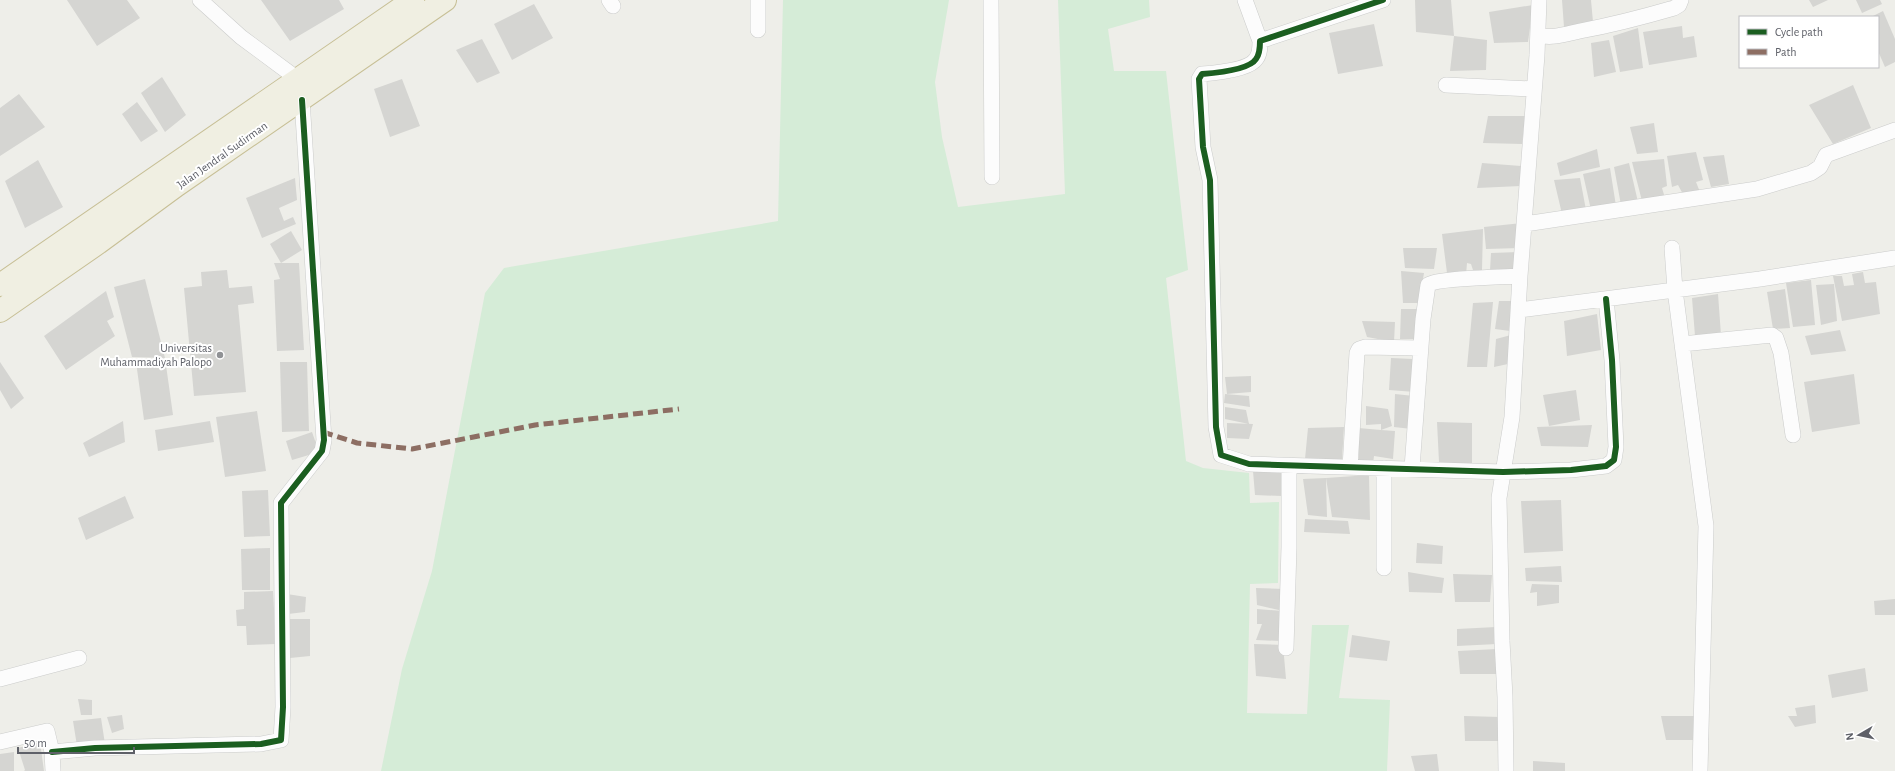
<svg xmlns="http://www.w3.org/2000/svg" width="1895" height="771" font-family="'Alegreya Sans',sans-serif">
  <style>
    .green { fill: #d5ecd7 }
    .building { fill: #d5d5d2 }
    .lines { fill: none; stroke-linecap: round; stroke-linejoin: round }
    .street-casing { stroke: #cbcccb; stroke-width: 16 }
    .highway-casing { stroke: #c7bf95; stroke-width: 24 }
    .street { stroke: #fcfcfc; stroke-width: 15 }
    .highway { stroke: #f0efe2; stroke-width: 22 }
    .quiet { stroke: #8d6e63; stroke-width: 5; stroke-dasharray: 10 5; stroke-linecap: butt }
    .cycleway-casing { stroke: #fff; stroke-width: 8 }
    .cycleway { stroke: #1b5e20; stroke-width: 6 }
    .poi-dot { fill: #909295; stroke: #fff; stroke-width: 1.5 }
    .labels { text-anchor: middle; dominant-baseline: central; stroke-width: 4; stroke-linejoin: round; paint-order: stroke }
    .street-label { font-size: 12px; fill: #5e6068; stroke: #fff }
    .poi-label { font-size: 12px; fill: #5e6068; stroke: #fff; text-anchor: end }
  </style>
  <rect width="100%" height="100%" fill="#eeeee9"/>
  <path class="green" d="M783,0H949L935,82L942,137L958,207L1065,194L1058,0H1149L1150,17L1108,29L1114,71H1166L1188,270L1166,278L1186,461L1203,468L1249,473L1250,503L1279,502L1278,583L1250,584L1247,713L1307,714L1312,625H1349L1339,698L1390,700L1387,771H381L402,669L432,571L485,293L504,268L778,221Z"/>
  <path class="building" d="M67,0H127L140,18L97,46Z
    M261,0H339L344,9L290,41Z
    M1415,0H1451L1454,36L1416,32Z
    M1562,0H1591L1593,22L1564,27Z
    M1809,0H1828L1813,7Z
    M1856,0H1880L1882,4L1862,13Z
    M534,4L553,38L512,60L494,24Z
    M1533,5L1528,42L1494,43L1489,12Z
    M1883,11L1895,39V62L1885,67L1878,51V17H1871Z
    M1374,24L1383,66L1338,74L1329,33Z
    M1682,26L1683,38L1694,36L1697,57L1649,65L1643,32Z
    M1638,28L1643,68L1620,72L1613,36Z
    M1454,36L1487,40L1486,70L1450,71Z
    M482,39L500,73L477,83L456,50Z
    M1609,40L1616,72L1594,77L1591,43Z
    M162,77L186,115L165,132L141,93Z
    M402,79L420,126L390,137L374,89Z
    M1853,85L1871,128L1833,144L1809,105Z
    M19,94L45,127L0,156V108Z
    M137,102L158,131L141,142L122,114Z
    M1488,116H1525L1522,144L1483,143Z
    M1654,123L1658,152L1637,154L1630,127Z
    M1597,149L1600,167L1560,176L1557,163Z
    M1696,152L1703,180L1696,182L1700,192L1684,196L1678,185L1672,187L1667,156Z
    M1724,155L1729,184L1711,187L1703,157Z
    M1664,159L1667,186L1662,188L1665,198L1642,201L1632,162Z
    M38,160L63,207L25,228L5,181Z
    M1482,163L1521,166L1520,186L1477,188Z
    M1629,163L1638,202L1621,205L1614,167Z
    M1610,168L1616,206L1591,210L1583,174Z
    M295,178L297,200L279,208L284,221L293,217L296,224L262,238L246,198Z
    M1580,178L1586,210L1562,214L1554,180Z
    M1522,223L1520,248L1486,249L1484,227Z
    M1483,229L1482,270H1473L1471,264L1467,263L1466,275L1447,273L1442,234Z
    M291,231L302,250L281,263L270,244Z
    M1403,248H1437L1434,269L1405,268Z
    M1519,252L1517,272L1490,271L1491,253Z
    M274,263H299L304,350L277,351L274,280L280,279Z
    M227,270L229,288L252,286L254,303L238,305L246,392L194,396L184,288L202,286L201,272Z
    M1401,271L1424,273L1419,303H1403Z
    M1863,272L1865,283L1876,282L1880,314L1842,321L1833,276H1842L1844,286L1854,285L1852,274Z
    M145,279L165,358L132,357L114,287Z
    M1811,280L1815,325L1793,327L1786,283Z
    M1834,284L1837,321L1821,325L1816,285Z
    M1785,289L1790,328L1773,329L1767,292Z
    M106,291L114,317L107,321L115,336L66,370L44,336Z
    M1718,294L1721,335L1695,336L1692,298Z
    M1499,301H1512L1510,331L1495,329Z
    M1493,302L1487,367H1467L1473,303Z
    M1401,309H1419L1416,339H1400Z
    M1597,314L1601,350L1567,356L1564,321Z
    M1362,321L1395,322L1394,342L1367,337Z
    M1840,330L1846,351L1811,355L1805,336Z
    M1511,335L1508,364L1494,367L1496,339Z
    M165,358L173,415L144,420L136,362Z
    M1391,358L1413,359L1415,392L1389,390Z
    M0,362L24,398L11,409L0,390Z
    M280,362H307L309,431L282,432Z
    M1854,374L1860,424L1812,432L1804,382Z
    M1251,376V392L1227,394L1225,377Z
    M1576,390L1580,420L1549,426L1543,395Z
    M1225,394L1249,396L1250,407L1224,403Z
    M1395,394L1414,396L1412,429L1394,427Z
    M1366,406L1388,409L1392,426L1381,430L1395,431L1393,459L1374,456L1373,464L1359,463L1358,428L1381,430V424L1366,425Z
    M1225,407L1246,410L1249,424L1225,419Z
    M257,411L266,471L225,477L216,417Z
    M123,421L125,442L89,457L83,443Z
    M210,421L214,442L158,451L155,430Z
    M1437,422L1472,423V465L1439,462Z
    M1227,423L1253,424L1249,439L1227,438Z
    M1592,425L1588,447L1541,446L1537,427Z
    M1344,427L1342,460L1305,459L1308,428Z
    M312,432L319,452L292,460L286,441Z
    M1253,471L1282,472V496L1255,495Z
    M1369,475L1370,520L1332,517L1326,478Z
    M1326,478L1327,517L1308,515L1303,479Z
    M268,490L270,536L244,537L242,491Z
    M125,496L134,518L86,540L78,518Z
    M1561,500L1563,551L1524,553L1521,501Z
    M1305,519L1348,521L1350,534L1304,532Z
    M1417,543L1443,546L1442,564L1416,563Z
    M270,548V590H242L241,549Z
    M1561,566L1562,582L1526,581L1525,568Z
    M1408,572L1444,578L1442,593L1409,592Z
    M1453,574L1492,575L1490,602H1455Z
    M1532,584L1559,585V603L1537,606V592L1530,593Z
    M1256,588L1284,589L1283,611L1257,605Z
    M273,591L276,644L247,645L246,626H237L236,610L244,609V592Z
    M287,594L306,597L305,612L288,614Z
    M1895,599V615H1875L1874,601Z
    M1257,609L1283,611L1281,641L1256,640L1262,624H1257Z
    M289,619H310V656L290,658Z
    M1496,627L1497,644L1457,646V629Z
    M1352,635L1390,641L1387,661L1349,657Z
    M1254,644L1283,645L1286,679L1256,676Z
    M1497,649V674H1460L1458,651Z
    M1865,668L1868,691L1832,698L1828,675Z
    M78,699L92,700V715H81Z
    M1815,705L1816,723L1795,727L1788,716H1797L1795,708Z
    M122,715L124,729L112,733L107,717Z
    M1464,716L1501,717L1502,741H1465Z
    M1661,716H1707L1709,740H1666Z
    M101,718L105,744L77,746L73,721Z
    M40,742L44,771H24L25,770L18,748Z
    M14,752V771H0V754Z
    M1437,754L1439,771H1415L1411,756Z
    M1533,761L1565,763V771H1533Z"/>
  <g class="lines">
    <g class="street-casing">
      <path id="street" d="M200,0L241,37L299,80
        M609,0L613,6
        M758,0V30
        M991,0L992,177
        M1245,0L1260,41
        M1383,0L1260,41C1260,47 1260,54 1256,59C1249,70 1215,73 1202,74L1199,79L1203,147L1210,180L1216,427L1221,455L1249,464L1503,472L1571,470L1606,466L1614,460L1616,447L1612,360L1606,299
        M1538,35C1552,39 1566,34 1580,31C1612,25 1643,17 1674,8L1679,5L1681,0
        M1446,85L1534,89
        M1525,224L1757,189L1811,173L1820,167L1826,155L1895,130
        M1672,248L1675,290L1682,344L1772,335L1776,338L1781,353L1793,435
        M1519,310L1760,279L1895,258
        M1682,344L1706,526L1700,771
        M1350,467L1357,353L1359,349L1365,347L1420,348
        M1412,468L1423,319L1428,285C1437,278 1504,277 1520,276
        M1384,568V468
        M1286,648L1289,547V466
        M0,679L79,658
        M0,742L47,731L52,752L53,771
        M52,752L95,748L261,744L281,740L283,707L281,503L322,451L324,440L302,100
        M1506,771L1505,697L1502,641L1499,498L1512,417L1520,276L1537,55L1539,0"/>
    </g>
    <g class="highway-casing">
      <path id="highway" d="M0,285L413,0
        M0,311L98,243L177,185L445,0"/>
    </g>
    <use href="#street" class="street"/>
    <use href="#highway" class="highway"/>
    <path class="quiet" d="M323,432L357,443L412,449L535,425L679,409"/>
    <g class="cycleway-casing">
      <path id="cycleway" d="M1383,0L1260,41C1260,47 1260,54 1256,59C1249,70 1215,73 1202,74L1199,79L1203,147L1210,180L1216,427L1221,455L1249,464L1503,472L1571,470L1606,466L1614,460L1616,447L1612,360L1606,299
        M52,752L95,748L261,744L281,740L283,707L281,503L322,451L324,440L302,100"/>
    </g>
    <use href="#cycleway" class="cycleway"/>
  </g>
  <circle class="poi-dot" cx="220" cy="355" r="4"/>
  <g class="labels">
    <g class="street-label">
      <text transform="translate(222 155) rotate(-35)">Jalan Jendral Sudirman</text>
    </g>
    <g class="poi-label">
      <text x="212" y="348">Universitas<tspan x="212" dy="14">Muhammadiyah Palopo</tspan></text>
    </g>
  </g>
  <rect x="1739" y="16" width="140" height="52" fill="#ffffff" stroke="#bfbfc3"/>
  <rect x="1747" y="29" width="20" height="6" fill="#1b5e20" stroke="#bfbfc3"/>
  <text x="1775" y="36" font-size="12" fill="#5e6068">Cycle path</text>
  <rect x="1747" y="49" width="20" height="6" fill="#8d6e63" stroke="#bfbfc3"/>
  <text x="1775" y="56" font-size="12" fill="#5e6068">Path</text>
  <g transform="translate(1859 735) rotate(261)" stroke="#ffffff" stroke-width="3" paint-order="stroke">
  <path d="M0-3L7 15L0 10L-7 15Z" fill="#5e6068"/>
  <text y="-6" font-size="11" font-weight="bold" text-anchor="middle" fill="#5e6068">N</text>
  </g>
  <path d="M18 747v6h116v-6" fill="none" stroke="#5e6068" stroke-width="2"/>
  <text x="24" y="747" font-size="12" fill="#5e6068" stroke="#ffffff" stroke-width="3" paint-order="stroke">50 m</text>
</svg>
